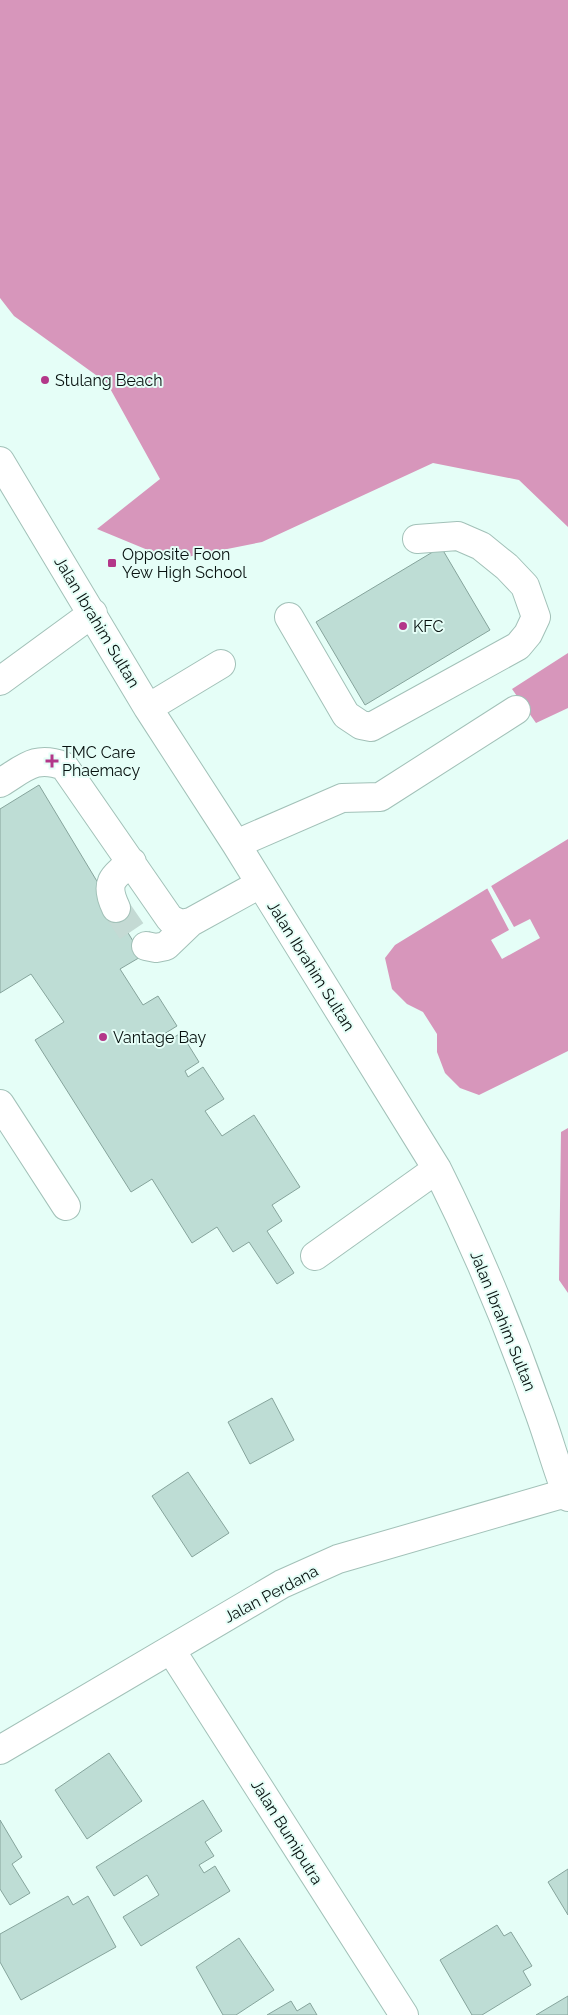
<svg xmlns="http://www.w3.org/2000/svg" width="568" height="2015" font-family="Raleway,sans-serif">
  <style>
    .water { fill: #d796bb }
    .pier { fill: #e5fef7 }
    .building { fill: #beddd5; stroke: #86a49c }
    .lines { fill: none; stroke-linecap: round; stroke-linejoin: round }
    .minor-tunnel { stroke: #c4dad4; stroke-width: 28; stroke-dasharray: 28 14; stroke-linecap: butt }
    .minor-casing { stroke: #a2c1b8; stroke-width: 30 }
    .minor { stroke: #fff; stroke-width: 28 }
    .poi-dot { fill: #b33789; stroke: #e5fef7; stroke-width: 2 }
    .labels { text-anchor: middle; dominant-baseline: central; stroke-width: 4; stroke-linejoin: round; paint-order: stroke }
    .poi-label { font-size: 16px; fill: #07110f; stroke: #e5fef7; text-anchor: start }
    .street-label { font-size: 16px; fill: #07110f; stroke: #e5fef7 }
  </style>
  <rect width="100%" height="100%" fill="#e5fef7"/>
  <path class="water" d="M0,0H568V527L519,480L433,463L262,542L172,560L97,529L160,479L107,383L14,316L0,298Z
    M568,653V708L536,723L512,689Z
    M568,839V1051L479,1095L460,1088L445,1073L437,1052V1034L423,1012L407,1004L392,989L385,958L395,945Z
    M568,1128V1293L559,1280L561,1132Z"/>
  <path class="pier" d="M490,884L514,927L530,919L540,938L502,959L491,940L509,930L486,886Z"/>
  <path class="building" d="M441,547L490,630L365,705L316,622Z
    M39,785L142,956L120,969L143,1005L158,996L177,1026L164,1034L168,1041L181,1033L199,1062L185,1071L188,1077L203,1067L224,1099L205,1111L222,1136L254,1115L300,1187L272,1205L282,1221L267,1231L294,1273L277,1284L249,1242L233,1252L217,1227L192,1243L152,1179L131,1192L35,1040L64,1022L31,974L0,993V809Z
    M272,1398L294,1440L250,1464L228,1422Z
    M188,1472L229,1533L192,1557L152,1496Z
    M109,1753L142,1801L87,1839L55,1790Z
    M203,1800L222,1831L205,1842L214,1856L199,1865L204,1873L215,1866L230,1891L141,1946L123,1917L159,1895L147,1875L114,1896L96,1867Z
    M0,1820L22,1857L12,1864L30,1893L10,1905L0,1889Z
    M568,1869V1915L548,1882Z
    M68,1896L73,1905L88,1896L116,1947L21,2000L0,1962V1934Z
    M497,1925L504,1936L511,1932L532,1966L523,1971L531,1985L482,2015H472L440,1960Z
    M239,1938L274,1990L236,2015H223L196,1967Z
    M568,1996V2015H536Z
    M291,2001L297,2011L310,2003L317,2015H267Z"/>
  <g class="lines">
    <path class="minor-tunnel" d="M116,908L137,939L146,946"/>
    <g class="minor-casing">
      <path id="minor" d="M0,461L148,708L236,844L437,1169C475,1245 508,1324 536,1404C548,1435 556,1467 568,1497
        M289,617L346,715L361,725L371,727L518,646L528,634L536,617L525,586L507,567L481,546L458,536L417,539
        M0,681L93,613
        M148,708L221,664
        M0,783C25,768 35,755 64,766L170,919L181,924L191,922
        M236,844L342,798L380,797L516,710
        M116,908C104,883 112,877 132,862
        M146,946L156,948L166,946L191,922L260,884
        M0,1104L66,1206
        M315,1256L437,1169
        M171,1650L404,2015
        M0,1750L282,1584L338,1559L566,1493"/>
    </g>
    <use href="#minor" class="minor"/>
  </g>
  <g class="poi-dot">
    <circle cx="45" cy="380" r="5"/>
    <rect x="107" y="558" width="10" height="10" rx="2.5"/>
    <circle cx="403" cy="626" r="5"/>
    <path d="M49.5 753.5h5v5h5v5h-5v5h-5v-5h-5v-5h5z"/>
    <circle cx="103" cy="1037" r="5"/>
  </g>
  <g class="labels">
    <g class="poi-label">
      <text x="55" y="380">Stulang Beach</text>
      <text x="122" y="554">Opposite Foon<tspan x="122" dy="18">Yew High School</tspan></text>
      <text x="413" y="626">KFC</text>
      <text x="62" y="752">TMC Care<tspan x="62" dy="18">Phaemacy</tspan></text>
      <text x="113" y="1037">Vantage Bay</text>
    </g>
    <g class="street-label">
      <text transform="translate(97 622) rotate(59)">Jalan Ibrahim Sultan</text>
      <text transform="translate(311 966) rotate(58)">Jalan Ibrahim Sultan</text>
      <text transform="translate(503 1321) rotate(68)">Jalan Ibrahim Sultan</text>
      <text transform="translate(271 1594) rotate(-28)">Jalan Perdana</text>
      <text transform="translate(287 1832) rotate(58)">Jalan Bumiputra</text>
    </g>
  </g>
</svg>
